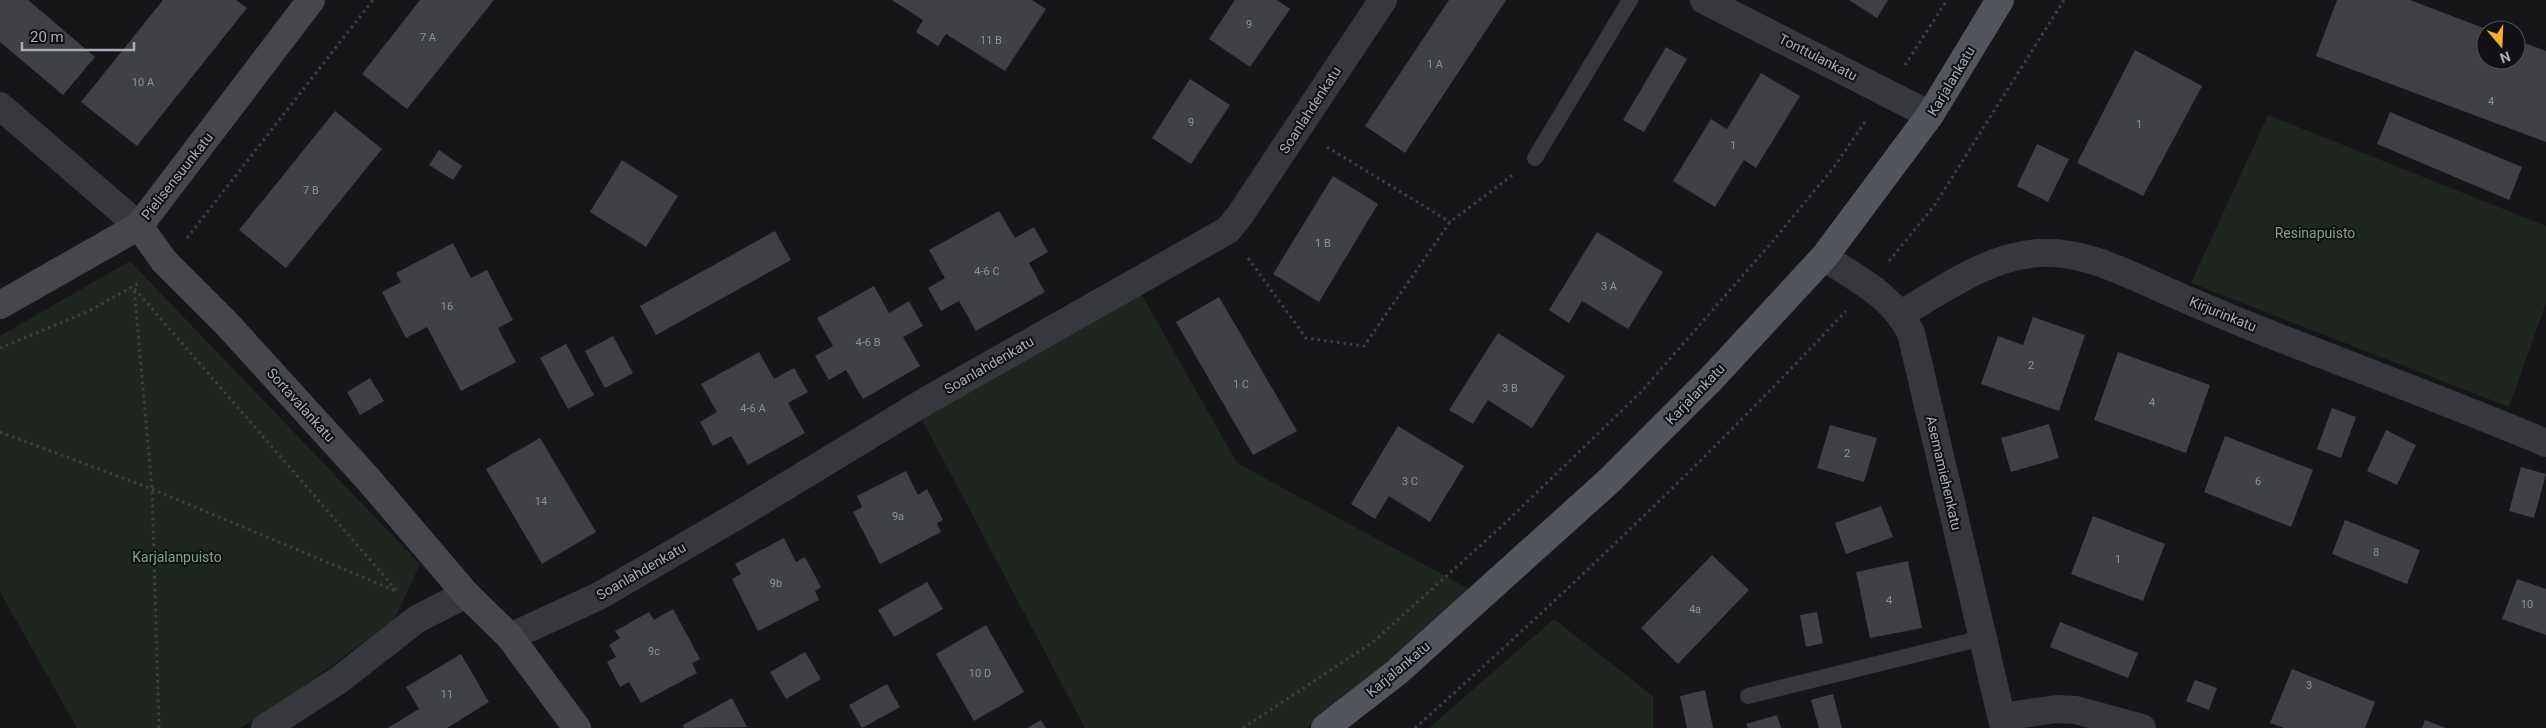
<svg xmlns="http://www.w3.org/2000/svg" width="2546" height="728" font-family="Roboto,sans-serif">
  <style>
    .green { fill: #1e261f }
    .building { fill: #404145 }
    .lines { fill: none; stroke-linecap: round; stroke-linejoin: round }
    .path { stroke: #3d3f44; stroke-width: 3; stroke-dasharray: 2.5 4; stroke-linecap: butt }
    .lane { stroke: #37383d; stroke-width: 16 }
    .street { stroke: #37383d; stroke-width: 28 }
    .secondary { stroke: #45474d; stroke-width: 28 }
    .primary { stroke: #53555c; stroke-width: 28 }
    .labels { text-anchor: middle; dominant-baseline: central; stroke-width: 4; stroke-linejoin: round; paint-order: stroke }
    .number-label { font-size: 11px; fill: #8e929b }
    .street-label { font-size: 14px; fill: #a8adb8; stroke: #111113 }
    .park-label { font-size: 14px; fill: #7fa381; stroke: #111113 }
  </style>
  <rect width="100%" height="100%" fill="#161618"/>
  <path class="green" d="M2268,115L2546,226V303L2509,407L2191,283Z
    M130,261L420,564L394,620L275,707L240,728H77L0,592V336Z
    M1138,288L1237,463L1469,589L1395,655L1306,728H1085L918,412Z
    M1554,619L1653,696V728H1429Z"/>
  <path class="building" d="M0,0H28L95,57L63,95L0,42Z
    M163,0H236L247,8L137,146L81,102Z
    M420,0H494L407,109L362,74Z
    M892,0H1032L1046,9L1005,71L946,34L938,46L916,32L923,20Z
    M1235,0H1277L1290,9L1250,67L1209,39Z
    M1449,0H1506L1405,153L1365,126Z
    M1849,0H1888L1877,18Z
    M2337,0H2410L2486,29V60H2516V40L2546,51V142L2316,56Z
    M1666,47L1687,59L1644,132L1623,120Z
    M2135,50L2202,86L2143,196L2077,163Z
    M1761,73L1800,96L1756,168L1744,160L1715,207L1673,181L1711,119L1727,129Z
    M1190,79L1230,105L1191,164L1152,138Z
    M335,111L382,149L286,268L239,230Z
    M2390,112L2522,167L2509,200L2377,144Z
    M2037,144L2069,159L2048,202L2017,186Z
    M439,150L462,166L453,180L429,165Z
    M622,160L678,196L646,247L590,212Z
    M1333,176L1378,204L1319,302L1273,274Z
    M999,211L1015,238L1034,227L1048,252L1029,263L1045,292L976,331L959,301L941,311L928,288L945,278L929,250Z
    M775,231L791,260L656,335L640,306Z
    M1597,232L1663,272L1628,329L1582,301L1569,323L1549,310Z
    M453,243L471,278L487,270L513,320L498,328L516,362L461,391L427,327L406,338L382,292L401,282L396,273Z
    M874,286L889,313L909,301L923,326L903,337L920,366L863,399L846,370L829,380L815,356L833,346L817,318Z
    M1219,297L1297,431L1253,455L1176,322Z
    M2033,317L2085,335L2059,411L1981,384L1998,336L2023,345Z
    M1498,333L1565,376L1532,428L1488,400L1473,424L1449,410Z
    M613,336L633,373L605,388L585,351Z
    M566,344L594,395L568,409L540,358Z
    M759,352L774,379L794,368L808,392L788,403L805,433L748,465L731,436L713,446L700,422L717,412L701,384Z
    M2118,352L2210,385L2186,453L2094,420Z
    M370,378L384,401L360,415L347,392Z
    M2332,408L2356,417L2341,458L2317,449Z
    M2049,424L2059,458L2011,472L2001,438Z
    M1830,425L1877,438L1864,482L1817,468Z
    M1398,426L1464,466L1430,522L1389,496L1375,519L1351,504Z
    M2386,430L2416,445L2397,485L2367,471Z
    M2225,436L2313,470L2291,527L2204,492Z
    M540,438L596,532L542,564L486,469Z
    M2521,467L2546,474L2534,518L2509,511Z
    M906,471L918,495L927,489L943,520L937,523L941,532L880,564L853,512L862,507L857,496Z
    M1881,506L1893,537L1846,554L1835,523Z
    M2093,516L2165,544L2143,601L2071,574Z
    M2345,520L2420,550L2407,584L2332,554Z
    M784,538L796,562L805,557L821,587L815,591L819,600L758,631L732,579L741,574L735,564Z
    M1712,555L1749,590L1678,664L1641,628Z
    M1908,561L1922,628L1870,638L1856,572Z
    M2517,579L2546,589V635L2502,619Z
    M927,582L943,609L894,637L878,610Z
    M673,609L700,659L692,663L697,673L641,703L629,682L620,687L607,662L616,657L609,645L620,638L615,631L649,612L654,620Z
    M1817,612L1823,643L1806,647L1800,615Z
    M2060,622L2138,653L2128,678L2050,647Z
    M986,625L1024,692L974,721L936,654Z
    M805,652L821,679L786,699L770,672Z
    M461,654L489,702L447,728H388L419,709L406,687Z
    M2292,669L2375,702L2365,728H2284L2270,723Z
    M2195,680L2217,688L2209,710L2186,701Z
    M887,684L900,707L862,728L849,705Z
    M1705,690L1713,728H1687L1680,696Z
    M1833,694L1842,728H1819L1811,700Z
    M732,698L747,727L684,728L683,725Z
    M1777,715L1781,728H1748L1746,724Z
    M1041,720L1046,728H1027Z
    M2425,720L2446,728H2422Z"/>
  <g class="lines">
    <path class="path" d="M1905,65L1947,0
      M1327,147L1450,222
      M187,238L373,0
      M1248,258L1306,338L1364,346L1450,222L1514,174
      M1889,261L1934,206L2064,0
      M0,348L87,312L139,283
      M0,432L152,489L396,591
      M159,728L152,489L134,288L398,592
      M1243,728L1373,642L1502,526L1641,392L1773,241L1834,167L1867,119
      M1415,728C1564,595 1709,457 1846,311"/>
    <path class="lane" d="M1535,158L1630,0
      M1748,696L1982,638"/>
    <path class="street" d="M1704,0L1930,115
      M0,106L139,226
      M1824,257C1858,280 1892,295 1911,333L2004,728
      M1901,314C1944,289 1987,257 2038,253C2081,250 2122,271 2160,288C2189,301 2218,313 2247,325C2347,365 2447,401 2546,443
      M510,637L599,596L735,517L926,401L1228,230L1240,215L1383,0
      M2002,717L2056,709L2076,710L2142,728
      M265,728L339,680L417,619L466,594"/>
    <path class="secondary" d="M139,226L164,261L227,324L368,479L466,594L510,637L577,728
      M0,305L139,226L311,0"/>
    <path class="primary" d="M1325,728L1397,672L1610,480L1711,379L1824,257L1930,115L2000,0"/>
  </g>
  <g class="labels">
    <g class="number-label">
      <text x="1249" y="24">9</text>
      <text x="428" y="37">7 A</text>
      <text x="991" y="40">11 B</text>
      <text x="1435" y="64">1 A</text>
      <text x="143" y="82">10 A</text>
      <text x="2491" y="101">4</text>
      <text x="1191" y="122">9</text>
      <text x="2139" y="124">1</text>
      <text x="1733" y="145">1</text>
      <text x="311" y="190">7 B</text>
      <text x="1323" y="243">1 B</text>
      <text x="987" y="271">4-6 C</text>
      <text x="1609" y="286">3 A</text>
      <text x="447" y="306">16</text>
      <text x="868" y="342">4-6 B</text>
      <text x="2031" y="365">2</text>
      <text x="1241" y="384">1 C</text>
      <text x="1510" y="388">3 B</text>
      <text x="2152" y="402">4</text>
      <text x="753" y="408">4-6 A</text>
      <text x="1847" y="453">2</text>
      <text x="1410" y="481">3 C</text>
      <text x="2258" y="481">6</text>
      <text x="541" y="501">14</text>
      <text x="898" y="516">9a</text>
      <text x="2376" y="552">8</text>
      <text x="2118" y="559">1</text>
      <text x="776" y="583">9b</text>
      <text x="1889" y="600">4</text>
      <text x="2527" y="604">10</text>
      <text x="1695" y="609">4a</text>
      <text x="654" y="651">9c</text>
      <text x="980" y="673">10 D</text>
      <text x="2309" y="685">3</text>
      <text x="447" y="694">11</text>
    </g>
    <g class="street-label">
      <text transform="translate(1818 57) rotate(27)">Tonttulankatu</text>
      <text transform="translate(1951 81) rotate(-59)">Karjalankatu</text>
      <text transform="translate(1310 110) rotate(-57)">Soanlahdenkatu</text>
      <text transform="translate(177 176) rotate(-52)">Pielisensuunkatu</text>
      <text transform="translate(2223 314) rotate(22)">Kirjurinkatu</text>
      <text transform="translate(989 365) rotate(-30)">Soanlahdenkatu</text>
      <text transform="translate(1695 394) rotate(-46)">Karjalankatu</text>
      <text transform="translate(301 405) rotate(48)">Sortavalankatu</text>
      <text transform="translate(1944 473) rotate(77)">Asemamiehenkatu</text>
      <text transform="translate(641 571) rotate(-30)">Soanlahdenkatu</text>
      <text transform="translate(1398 669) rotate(-40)">Karjalankatu</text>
    </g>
    <g class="park-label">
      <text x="2315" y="233">Resinapuisto</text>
      <text x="177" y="557">Karjalanpuisto</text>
    </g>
  </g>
  <g transform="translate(2501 45) rotate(161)"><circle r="24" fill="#111113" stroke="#4d4f55"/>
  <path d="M0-4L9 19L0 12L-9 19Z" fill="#f2b134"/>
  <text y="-8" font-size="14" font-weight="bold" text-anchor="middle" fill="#a8adb8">N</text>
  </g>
  <path d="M22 42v8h112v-8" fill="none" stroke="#a8adb8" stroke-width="2.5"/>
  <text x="30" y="42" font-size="15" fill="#a8adb8" stroke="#111113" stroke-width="4" paint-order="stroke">20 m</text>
</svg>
